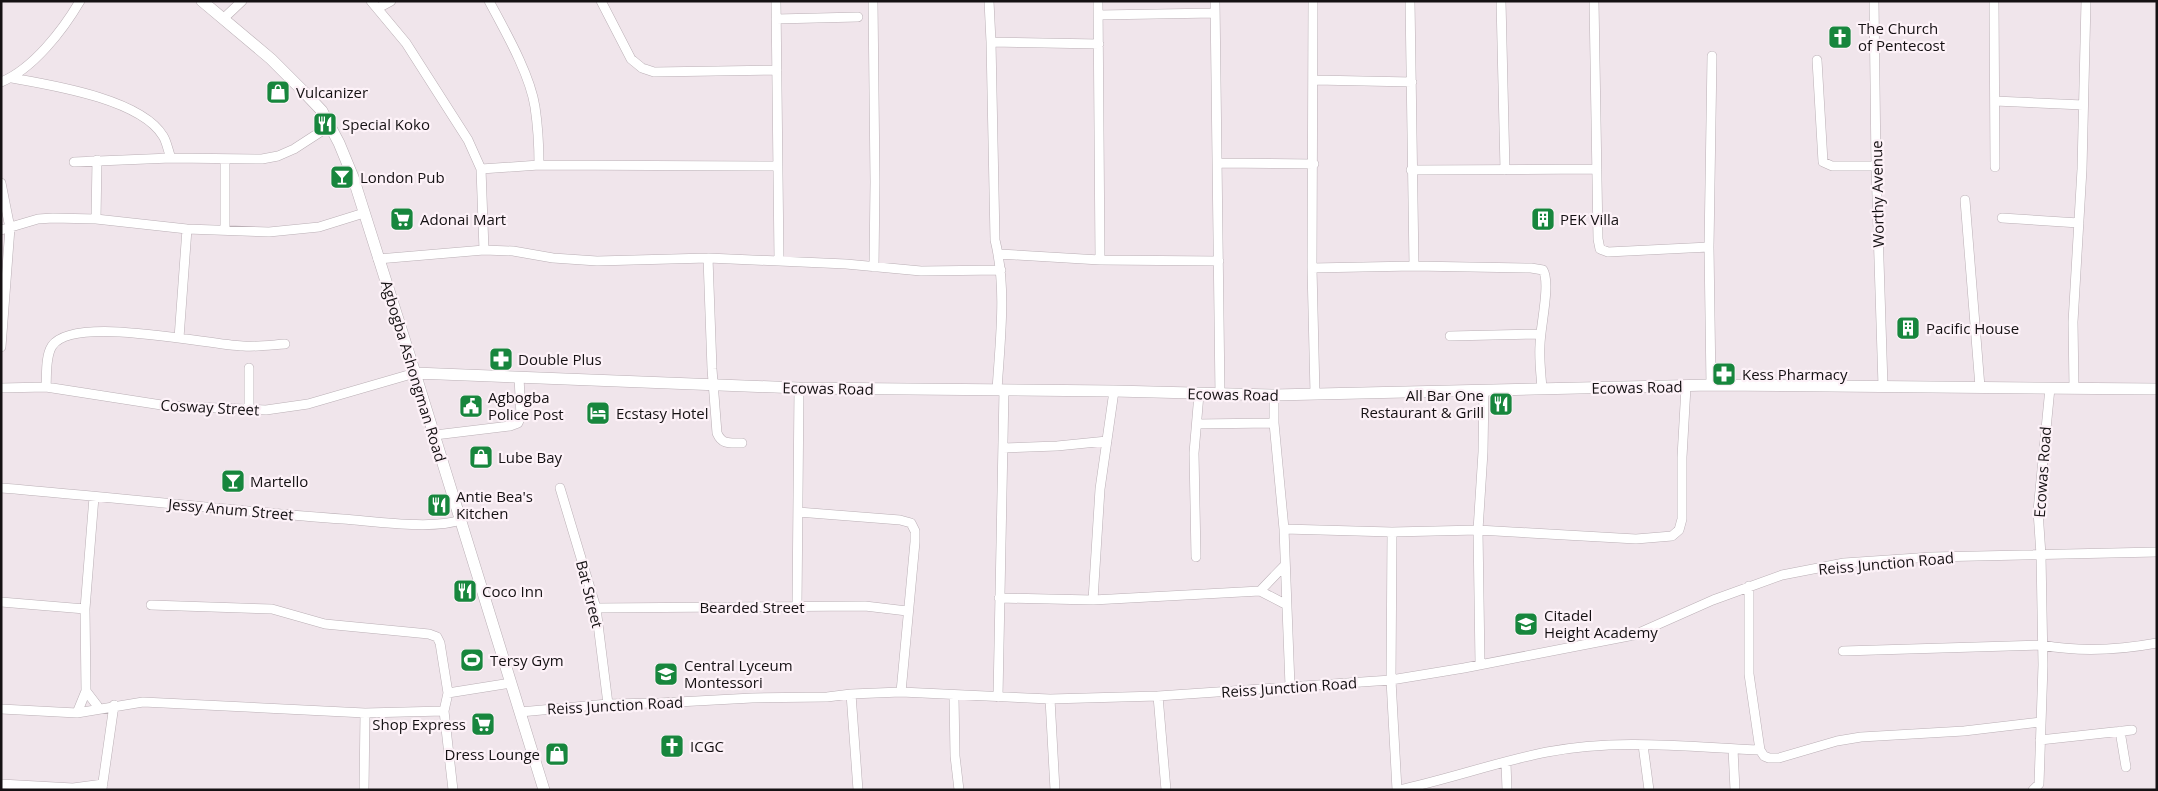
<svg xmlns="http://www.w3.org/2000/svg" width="2158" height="791" font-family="'Open Sans',sans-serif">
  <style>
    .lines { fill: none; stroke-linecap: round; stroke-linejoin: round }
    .minor-casing { stroke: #baafb5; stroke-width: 10 }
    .tertiary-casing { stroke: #baafb5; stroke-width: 12 }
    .minor { stroke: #fff; stroke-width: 9 }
    .tertiary { stroke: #fff; stroke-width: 11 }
    .labels { text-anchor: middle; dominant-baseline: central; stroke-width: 4.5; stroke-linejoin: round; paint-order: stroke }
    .poi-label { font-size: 15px; fill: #151113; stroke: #fdf2f8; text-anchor: start }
    .street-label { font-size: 15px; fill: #151113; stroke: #fdf2f8 }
  </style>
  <rect width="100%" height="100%" fill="#f0e5eb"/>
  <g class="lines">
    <g class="minor-casing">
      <path id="minor" d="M371,1L406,43L468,140L481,169
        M489,1C505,31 530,74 535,107C538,127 539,146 539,165
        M601,1L631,59L642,68L654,72L777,70
        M776,1L779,260
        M873,1L875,182L874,267
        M989,1L991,42L995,240C1007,288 1000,341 997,390
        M1098,1L1100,260
        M1215,1L1220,395
        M1313,1L1312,268L1315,394
        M1410,1L1414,266
        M1501,1L1505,170
        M1594,1L1598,239L1600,249L1608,252L1709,247
        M1874,1L1876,166L1883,386
        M1994,1L1995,167
        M378,8L391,1
        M1099,15L1215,13
        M224,18L242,1
        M776,19L858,17
        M991,42L1099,44
        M1817,60L1823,162L1832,166H1876
        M12,78C51,85 141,99 163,136C167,142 168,151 171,158
        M1315,80L1412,82
        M1,82C33,69 63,30 80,1
        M1995,101L2083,105
        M225,159V230
        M74,162L171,158L262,159L278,156L294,149L331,125
        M1218,163L1314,164
        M1411,170L1597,169
        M1,183L10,228L1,347
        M1965,200L1980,387
        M2002,218L2079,223
        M96,219L97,160
        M1,230L38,219L53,218L96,219L187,229L269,232L319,227L364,213
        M484,250L481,169L539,165L778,166
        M999,254L1100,260L1219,261
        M708,258L712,369L717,433C722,445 730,443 742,443
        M378,259L484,250L513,251L553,258L597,261L708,258L846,264L921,271L1001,270
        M1312,268L1414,266L1531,268L1543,270C1551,283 1540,328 1540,345C1539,360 1541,374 1542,389
        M1450,336L1540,334
        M179,338L187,229
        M1711,385L1709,247L1712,56
        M46,387C47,375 45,357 52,346C73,314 208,345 243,346C257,347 271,345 285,344
        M1,388L46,387L168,406L266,410L308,404L415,373
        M2074,388L2073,322L2082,169L2086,1
        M1274,395V423L1284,529L1290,686
        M249,409V368
        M1197,424L1274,423
        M435,435L510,426L518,423L521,416L519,377
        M1003,448L1057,446L1107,441
        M1,488C115,497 229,511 343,519C373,521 433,530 460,520
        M560,488L596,608L608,704
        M798,512L900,520L911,523L915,531V542L901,692
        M1284,529L1392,532L1478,530L1636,539L1672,536L1679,530L1682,519V457L1686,387
        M1392,532L1391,680L1397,790
        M1196,557L1194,453L1199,394
        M1749,586V674L1760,750L1764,756L1769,758H1779L1837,741L1861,737L1964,731L2041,722
        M1260,591L1285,565
        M999,598L1093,600L1260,591L1287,605
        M1093,600L1100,489L1114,391
        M1,602L85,609
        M151,605L272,609L325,624L429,634L437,637L440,643L448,693L444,711L453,790
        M797,606L799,388
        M596,608L865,606L907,611
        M1843,651L2042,645C2079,652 2119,650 2157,643
        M1480,664L1478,530L1483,452L1484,390
        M86,691L99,708
        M448,693L511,683
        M851,694L858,790
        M954,696L955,756L959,790
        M1158,696L1166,790
        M998,697L1004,390
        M1050,699L1055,790
        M1,709L77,713L143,702L365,713L444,711
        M520,712L608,704L659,703L752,698L827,697L851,694L901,692L1050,699L1158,696L1391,680L1464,668L1634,635L1713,600L1782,575L1844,563L1932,557L2157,552
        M77,713L86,691L85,609L94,497
        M2120,731L2126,767
        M2040,740L2132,730
        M1643,745L1649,790
        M1733,749L1735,790
        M1506,763L1507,790
        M1,784L73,788L103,784
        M102,789L114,705
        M364,790L365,713
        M1399,790C1449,779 1497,762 1547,752C1617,738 1690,747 1760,750
        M2033,790L2039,784L2043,665L2041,555L2038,511L2050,388"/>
    </g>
    <g class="tertiary-casing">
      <path id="tertiary" d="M202,1L271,59L304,92L322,111L339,143L353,177L415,373L544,790
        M415,373L799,388L1114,391L1274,395L1711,385L2157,389"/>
    </g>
    <use href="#minor" class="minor"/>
    <use href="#tertiary" class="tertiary"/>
  </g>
  <defs>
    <g id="church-square" transform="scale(1.25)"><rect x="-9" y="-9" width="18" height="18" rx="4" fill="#17863d" stroke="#fdf2f8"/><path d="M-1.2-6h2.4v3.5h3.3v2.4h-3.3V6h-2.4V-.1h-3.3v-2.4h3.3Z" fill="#fff"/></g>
    <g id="shop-square" transform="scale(1.25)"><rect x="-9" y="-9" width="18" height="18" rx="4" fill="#17863d" stroke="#fdf2f8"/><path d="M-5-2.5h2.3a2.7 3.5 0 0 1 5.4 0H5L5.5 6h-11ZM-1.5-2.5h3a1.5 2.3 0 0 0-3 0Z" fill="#fff"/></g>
    <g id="restaurant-square" transform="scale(1.25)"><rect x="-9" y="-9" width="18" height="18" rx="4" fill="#17863d" stroke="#fdf2f8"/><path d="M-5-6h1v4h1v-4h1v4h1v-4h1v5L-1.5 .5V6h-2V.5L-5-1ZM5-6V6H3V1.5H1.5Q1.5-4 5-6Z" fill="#fff"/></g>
    <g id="bar-square" transform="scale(1.25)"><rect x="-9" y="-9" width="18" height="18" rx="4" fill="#17863d" stroke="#fdf2f8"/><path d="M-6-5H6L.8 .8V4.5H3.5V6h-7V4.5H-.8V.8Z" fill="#fff"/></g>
    <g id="supermarket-square" transform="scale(1.25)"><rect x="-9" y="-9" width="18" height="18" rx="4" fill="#17863d" stroke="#fdf2f8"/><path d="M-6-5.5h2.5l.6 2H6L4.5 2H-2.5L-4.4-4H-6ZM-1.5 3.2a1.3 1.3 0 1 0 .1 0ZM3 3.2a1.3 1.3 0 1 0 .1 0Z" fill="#fff"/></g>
    <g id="building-square" transform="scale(1.25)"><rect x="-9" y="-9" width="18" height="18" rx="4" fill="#17863d" stroke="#fdf2f8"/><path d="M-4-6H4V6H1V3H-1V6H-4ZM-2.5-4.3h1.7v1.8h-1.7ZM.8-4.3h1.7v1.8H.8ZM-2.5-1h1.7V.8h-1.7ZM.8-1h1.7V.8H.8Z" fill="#fff"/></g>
    <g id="pharmacy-square" transform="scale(1.25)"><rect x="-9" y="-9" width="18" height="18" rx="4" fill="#17863d" stroke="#fdf2f8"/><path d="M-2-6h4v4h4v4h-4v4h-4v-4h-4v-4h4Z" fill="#fff"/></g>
    <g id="civic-square" transform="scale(1.25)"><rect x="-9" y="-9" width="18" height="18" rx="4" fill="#17863d" stroke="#fdf2f8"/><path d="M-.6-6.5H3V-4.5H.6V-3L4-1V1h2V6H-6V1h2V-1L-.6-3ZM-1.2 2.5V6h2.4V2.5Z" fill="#fff"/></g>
    <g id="hotel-square" transform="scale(1.25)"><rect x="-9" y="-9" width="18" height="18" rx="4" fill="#17863d" stroke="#fdf2f8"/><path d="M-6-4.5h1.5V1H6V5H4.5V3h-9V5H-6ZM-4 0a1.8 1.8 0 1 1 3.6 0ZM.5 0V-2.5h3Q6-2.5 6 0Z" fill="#fff"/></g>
    <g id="school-square" transform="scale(1.25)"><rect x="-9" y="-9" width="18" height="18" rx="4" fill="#17863d" stroke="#fdf2f8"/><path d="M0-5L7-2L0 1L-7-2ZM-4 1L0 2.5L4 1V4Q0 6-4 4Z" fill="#fff"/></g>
    <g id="stadium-square" transform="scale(1.25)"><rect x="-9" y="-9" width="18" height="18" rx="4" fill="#17863d" stroke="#fdf2f8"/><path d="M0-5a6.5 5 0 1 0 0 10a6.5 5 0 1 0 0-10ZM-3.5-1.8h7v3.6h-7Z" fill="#fff"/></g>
  </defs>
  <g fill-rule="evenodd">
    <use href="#church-square" x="1840" y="37"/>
    <use href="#shop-square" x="278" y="92"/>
    <use href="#restaurant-square" x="325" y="124"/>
    <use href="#bar-square" x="342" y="177"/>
    <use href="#supermarket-square" x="402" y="219"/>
    <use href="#building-square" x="1543" y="219"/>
    <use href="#building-square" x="1908" y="328"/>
    <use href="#pharmacy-square" x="501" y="359"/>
    <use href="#pharmacy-square" x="1724" y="374"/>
    <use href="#restaurant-square" x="1501" y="404"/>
    <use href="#civic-square" x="471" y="406"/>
    <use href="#hotel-square" x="598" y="413"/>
    <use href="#shop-square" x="481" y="457"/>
    <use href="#bar-square" x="233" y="481"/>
    <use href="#restaurant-square" x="439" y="505"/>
    <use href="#restaurant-square" x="465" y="591"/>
    <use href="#school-square" x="1526" y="624"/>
    <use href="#stadium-square" x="472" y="660"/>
    <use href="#school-square" x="666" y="674"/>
    <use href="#supermarket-square" x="483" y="724"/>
    <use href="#church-square" x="672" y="746"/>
    <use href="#shop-square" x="557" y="754"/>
  </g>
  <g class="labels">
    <g class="poi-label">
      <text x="1858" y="28">The Church<tspan x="1858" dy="17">of Pentecost</tspan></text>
      <text x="296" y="92">Vulcanizer</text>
      <text x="342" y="124">Special Koko</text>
      <text x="360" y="177">London Pub</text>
      <text x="420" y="219">Adonai Mart</text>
      <text x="1560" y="219">PEK Villa</text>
      <text x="1926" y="328">Pacific House</text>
      <text x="518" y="359">Double Plus</text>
      <text x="1742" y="374">Kess Pharmacy</text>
      <text x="1484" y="395" text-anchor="end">All Bar One<tspan x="1484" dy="17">Restaurant &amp; Grill</tspan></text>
      <text x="488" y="397">Agbogba<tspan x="488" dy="17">Police Post</tspan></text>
      <text x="616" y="413">Ecstasy Hotel</text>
      <text x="498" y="457">Lube Bay</text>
      <text x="250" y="481">Martello</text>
      <text x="456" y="496">Antie Bea's<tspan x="456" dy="17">Kitchen</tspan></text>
      <text x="482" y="591">Coco Inn</text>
      <text x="1544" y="615">Citadel<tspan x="1544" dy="17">Height Academy</tspan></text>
      <text x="490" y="660">Tersy Gym</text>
      <text x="684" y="665">Central Lyceum<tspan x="684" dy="17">Montessori</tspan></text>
      <text x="466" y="724" text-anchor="end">Shop Express</text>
      <text x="690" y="746">ICGC</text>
      <text x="540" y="754" text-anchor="end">Dress Lounge</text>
    </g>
    <g class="street-label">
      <text transform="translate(1877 194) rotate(-91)">Worthy Avenue</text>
      <text transform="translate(414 371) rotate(73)">Agbogba Ashongman Road</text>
      <text transform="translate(1637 387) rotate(-1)">Ecowas Road</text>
      <text transform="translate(828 388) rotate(1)">Ecowas Road</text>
      <text transform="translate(1233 394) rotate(1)">Ecowas Road</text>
      <text transform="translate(210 407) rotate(3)">Cosway Street</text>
      <text transform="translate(2042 472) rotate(-86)">Ecowas Road</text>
      <text transform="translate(231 509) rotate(5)">Jessy Anum Street</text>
      <text transform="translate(1886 563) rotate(-5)">Reiss Junction Road</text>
      <text transform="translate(590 594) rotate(76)">Bat Street</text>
      <text x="752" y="607">Bearded Street</text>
      <text transform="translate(1289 687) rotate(-4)">Reiss Junction Road</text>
      <text transform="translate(615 705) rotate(-3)">Reiss Junction Road</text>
    </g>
  </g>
  <rect width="2158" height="791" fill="none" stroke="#151113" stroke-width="5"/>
</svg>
